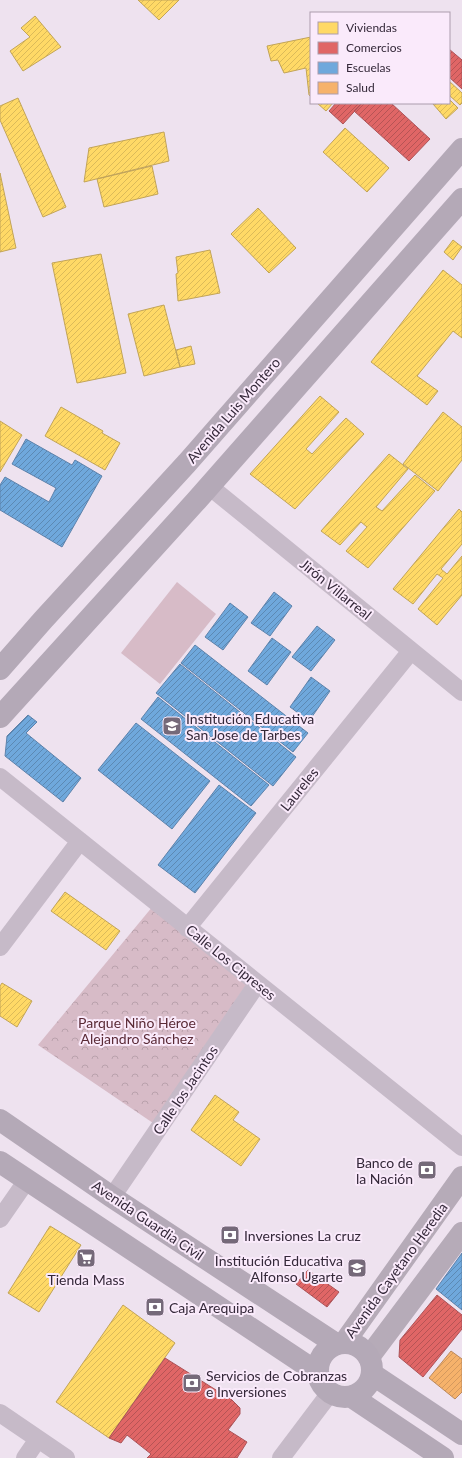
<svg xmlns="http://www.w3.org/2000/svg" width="462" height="1458" font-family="Lato,sans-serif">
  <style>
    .park { fill: url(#park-crowns) }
    .garden { fill: #d7bbc7 }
    .homes { fill: url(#homes-hatch); stroke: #c2a458 }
    .shops { fill: url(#shops-hatch); stroke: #ac5358 }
    .schools { fill: url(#schools-hatch); stroke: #5d82ab }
    .health { fill: url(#health-hatch); stroke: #bc895c }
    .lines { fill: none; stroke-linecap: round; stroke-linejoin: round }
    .minor { stroke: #c6bac8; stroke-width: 18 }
    .secondary { stroke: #b6abb8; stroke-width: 22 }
    .primary { stroke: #b4a9b7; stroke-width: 22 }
    .labels { text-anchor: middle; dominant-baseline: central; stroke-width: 4; stroke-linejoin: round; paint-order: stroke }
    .street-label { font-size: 14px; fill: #342839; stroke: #faeafb }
    .poi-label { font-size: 14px; fill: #342839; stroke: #faeafb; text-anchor: start }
    .park-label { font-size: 14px; fill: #5a2a36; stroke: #faeafb }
  </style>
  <defs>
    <pattern id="park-crowns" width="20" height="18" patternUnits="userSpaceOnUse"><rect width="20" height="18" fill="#d7bbc7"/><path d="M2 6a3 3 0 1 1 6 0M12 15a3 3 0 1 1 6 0" fill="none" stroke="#b9a1ac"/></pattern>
    <pattern id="homes-hatch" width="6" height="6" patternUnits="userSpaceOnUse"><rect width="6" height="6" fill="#ffd966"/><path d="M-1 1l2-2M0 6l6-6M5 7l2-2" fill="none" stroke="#dbba59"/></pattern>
    <pattern id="shops-hatch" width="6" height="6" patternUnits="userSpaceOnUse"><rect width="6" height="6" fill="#e06666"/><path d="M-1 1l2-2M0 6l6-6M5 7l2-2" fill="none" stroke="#b65455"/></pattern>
    <pattern id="schools-hatch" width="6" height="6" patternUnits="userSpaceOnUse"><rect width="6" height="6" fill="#6fa8dc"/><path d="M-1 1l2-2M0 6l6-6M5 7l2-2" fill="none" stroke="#5c89b3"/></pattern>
    <pattern id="health-hatch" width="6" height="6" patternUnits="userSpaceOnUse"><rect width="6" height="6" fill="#f6b26b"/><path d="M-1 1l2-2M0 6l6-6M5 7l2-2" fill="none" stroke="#d4995e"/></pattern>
  </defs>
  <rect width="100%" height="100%" fill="#eee2ef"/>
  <path class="park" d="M153,906L248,982L153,1123L38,1045Z"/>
  <path class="garden" d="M177,582L216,614L160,684L121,653Z"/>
  <path class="homes" d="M138,0H179L159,20Z
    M35,16L61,47L23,71L10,51L30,37L21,28Z
    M311,37V97L309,95L306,68L284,73L278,60L271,61L267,46Z
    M449,81L462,93V103L460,105L449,95Z
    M18,98L66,207L43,217L0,120V106Z
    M449,99L458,108L446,119L433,104L449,103Z
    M317,103H333L326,111Z
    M345,128L389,168L367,192L323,152Z
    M164,132L169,161L84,182L89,148Z
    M152,166L158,194L104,207L97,179Z
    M0,173L16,248L0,252Z
    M258,208L296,248L269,273L231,234Z
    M453,240L462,247L453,260L444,252Z
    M210,250L220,293L178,301L176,274L178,273L176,257Z
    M101,254L126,373L77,383L52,263Z
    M443,270L462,285V338L453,331L417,376L438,391L427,405L371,362Z
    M164,305L180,367L144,376L128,314Z
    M191,346L195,364L180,367L176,350Z
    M320,396L339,412L306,449L312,454L346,418L364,434L295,509L250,474Z
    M61,407L103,431L102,433L120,443L105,470L45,436Z
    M443,412L462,427V460L438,491L403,464Z
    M0,421L22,435L0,472Z
    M389,454L408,469L376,507L382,511L415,475L435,491L368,568L346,551L367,527L361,522L340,545L321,531Z
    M459,509L462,512V544L441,569L447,574L462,556V595L437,625L418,609L443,578L437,574L413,604L393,589Z
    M65,892L120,931L106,950L51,911Z
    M2,983L32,1001L17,1027L0,1016V986Z
    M215,1095L239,1112L233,1120L260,1139L241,1166L191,1130Z
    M50,1226L81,1245L39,1312L8,1293Z
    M123,1305L175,1343L109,1438L56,1402Z"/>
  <path class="shops" d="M449,49L462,60V89L449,77Z
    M336,103H362L343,124L329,111Z
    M362,103H391L430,139L409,161L354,111Z
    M308,1270L339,1292L327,1307L296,1284Z
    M437,1295L462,1315V1329L423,1377L399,1357L400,1340Z
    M165,1358L232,1400L240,1408V1414L228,1430L247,1442L237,1458H147L151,1454L127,1435L121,1443L109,1438Z"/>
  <path class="schools" d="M26,439L72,465L75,460L102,476L62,547L0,510V485L5,477L49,502L56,488L12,464Z
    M274,592L292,606L270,636L251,623Z
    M230,603L248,617L223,650L205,637Z
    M317,626L335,640L311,671L292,657Z
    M272,638L291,652L267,685L248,671Z
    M195,645L308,733L293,752L181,663Z
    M180,664L296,757L273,786L156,693Z
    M311,677L330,691L309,721L290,707Z
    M158,697L269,785L251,806L141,719Z
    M28,715L37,722L26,733L81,778L63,802L5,756L7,736Z
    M136,723L210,781L172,829L98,770Z
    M219,785L256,813L195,893L158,865Z
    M462,1253V1310L436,1289Z"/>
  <path class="health" d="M451,1351L462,1359V1392L455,1399L429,1378Z"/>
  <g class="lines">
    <path class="minor" d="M209,486L462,692
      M0,777L462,1147
      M187,928L411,651
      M0,947L80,841
      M112,1197L257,984
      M0,1219L27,1180
      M0,1413L66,1458
      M25,1458L38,1439
      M281,1458L330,1393"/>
    <path class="secondary" d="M344,1343L462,1177
      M369,1357L462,1233"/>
    <path class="primary" d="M0,669L43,620L187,463L462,149
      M0,717L197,500L462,199
      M0,1120L112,1197L336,1344
      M0,1162L318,1373
      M318 1370a27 27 0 1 1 54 0a27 27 0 1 1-54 0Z
      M372,1374L462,1434
      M352,1397L443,1458"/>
  </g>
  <defs>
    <g id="school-square" transform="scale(1)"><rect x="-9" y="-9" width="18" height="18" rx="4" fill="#756979" stroke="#faeafb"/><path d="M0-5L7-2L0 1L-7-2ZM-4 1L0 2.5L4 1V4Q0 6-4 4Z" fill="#fff"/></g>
    <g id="bank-square" transform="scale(1)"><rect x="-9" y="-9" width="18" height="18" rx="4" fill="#756979" stroke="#faeafb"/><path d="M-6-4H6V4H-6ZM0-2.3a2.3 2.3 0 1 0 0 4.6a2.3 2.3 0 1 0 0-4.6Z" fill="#fff"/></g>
    <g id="supermarket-square" transform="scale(1)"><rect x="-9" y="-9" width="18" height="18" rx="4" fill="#756979" stroke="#faeafb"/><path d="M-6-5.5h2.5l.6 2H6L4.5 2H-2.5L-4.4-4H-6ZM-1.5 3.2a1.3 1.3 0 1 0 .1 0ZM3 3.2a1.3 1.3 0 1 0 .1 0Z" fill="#fff"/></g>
  </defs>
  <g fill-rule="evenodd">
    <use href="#school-square" x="172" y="726"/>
    <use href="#bank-square" x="427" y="1170"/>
    <use href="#bank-square" x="230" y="1235"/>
    <use href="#supermarket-square" x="86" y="1258"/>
    <use href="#school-square" x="357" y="1268"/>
    <use href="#bank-square" x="155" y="1307"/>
    <use href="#bank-square" x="192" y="1383"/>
  </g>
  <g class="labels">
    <g class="street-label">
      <text transform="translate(233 410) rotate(-49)">Avenida Luis Montero</text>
      <text transform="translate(336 589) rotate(39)">Jirón Villarreal</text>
      <text transform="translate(299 789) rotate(-51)">Laureles</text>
      <text transform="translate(231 962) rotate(39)">Calle Los Cipreses</text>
      <text transform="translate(185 1090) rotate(-56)">Calle los Jacintos</text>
      <text transform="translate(148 1220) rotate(34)">Avenida Guardia Civil</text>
      <text transform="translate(396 1270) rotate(-54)">Avenida Cayetano Heredia</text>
    </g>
    <g class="poi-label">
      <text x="186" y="718">Institución Educativa<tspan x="186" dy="16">San Jose de Tarbes</tspan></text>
      <text x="413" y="1162" text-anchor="end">Banco de<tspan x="413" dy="16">la Nación</tspan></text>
      <text x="244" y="1235">Inversiones La cruz</text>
      <text x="343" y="1260" text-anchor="end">Institución Educativa<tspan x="343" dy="16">Alfonso Ugarte</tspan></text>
      <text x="86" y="1279" text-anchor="middle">Tienda Mass</text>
      <text x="169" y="1307">Caja Arequipa</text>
      <text x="206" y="1375">Servicios de Cobranzas<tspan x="206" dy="16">e Inversiones</tspan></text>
    </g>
    <g class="park-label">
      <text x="137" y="1022">Parque Niño Héroe<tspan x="137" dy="16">Alejandro Sánchez</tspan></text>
    </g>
  </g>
  <rect x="310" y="12" width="140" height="92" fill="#faeafb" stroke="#ab9cad"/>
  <rect x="318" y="22" width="20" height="12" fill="#ffd966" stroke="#ab9cad"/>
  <text x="346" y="32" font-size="12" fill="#342839">Viviendas</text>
  <rect x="318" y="42" width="20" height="12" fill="#e06666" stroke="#ab9cad"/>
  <text x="346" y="52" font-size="12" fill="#342839">Comercios</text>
  <rect x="318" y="62" width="20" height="12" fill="#6fa8dc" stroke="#ab9cad"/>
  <text x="346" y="72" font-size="12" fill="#342839">Escuelas</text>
  <rect x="318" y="82" width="20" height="12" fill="#f6b26b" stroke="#ab9cad"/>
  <text x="346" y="92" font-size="12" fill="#342839">Salud</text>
</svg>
